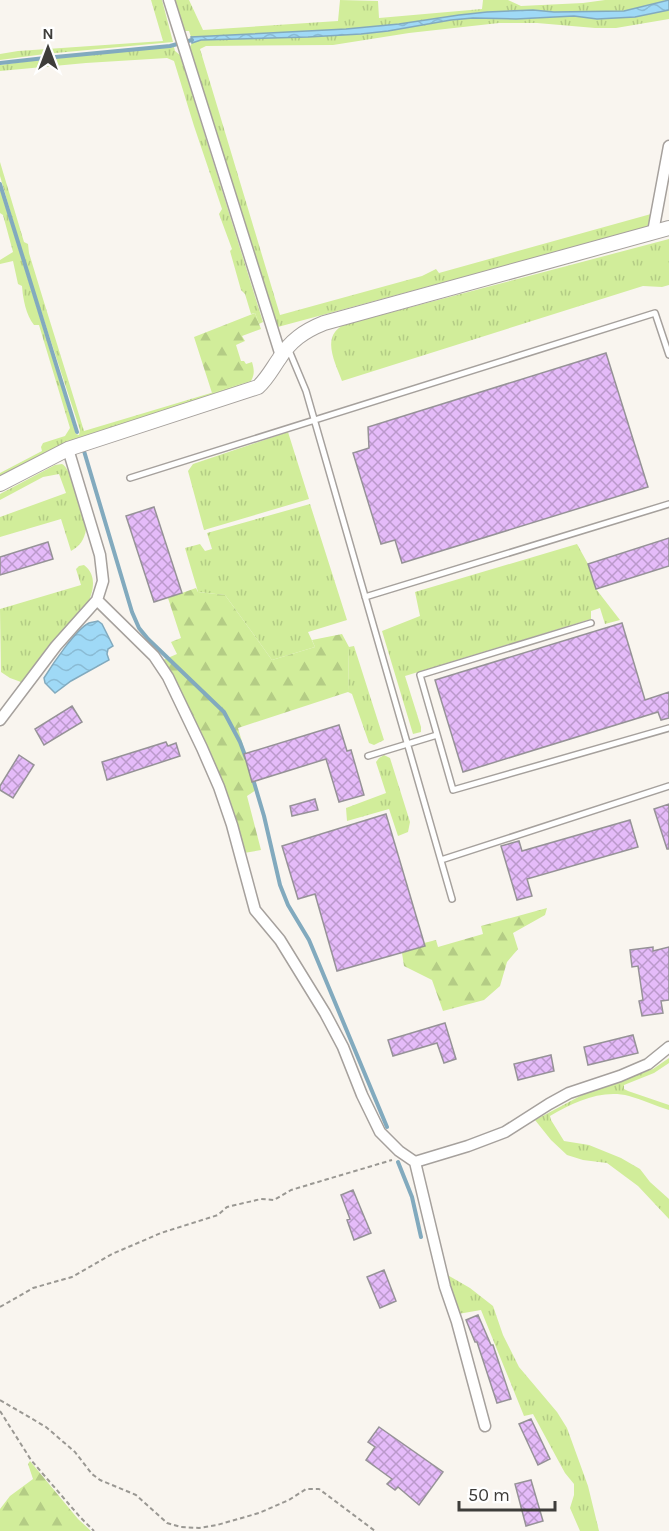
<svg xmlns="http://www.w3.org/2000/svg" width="669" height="1531" font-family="Karla,sans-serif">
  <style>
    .grass { fill: url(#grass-tufts) }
    .forest { fill: url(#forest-firs) }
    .water { fill: url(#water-waves); stroke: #82aabe; stroke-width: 1.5 }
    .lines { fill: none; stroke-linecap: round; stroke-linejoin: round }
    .stream { stroke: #82aabe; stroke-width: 4 }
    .building { fill: url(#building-cross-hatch); stroke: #969297; stroke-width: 1.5 }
    .service-casing { stroke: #a6a19d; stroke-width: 8 }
    .minor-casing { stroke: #a6a19d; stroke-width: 13 }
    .tertiary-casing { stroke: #a6a19d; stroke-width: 16 }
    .path { stroke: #9a9893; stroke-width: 2; stroke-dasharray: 4.5 3; stroke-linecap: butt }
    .service { stroke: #fff; stroke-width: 5 }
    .minor { stroke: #fff; stroke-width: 10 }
    .tertiary { stroke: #fff; stroke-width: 14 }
  </style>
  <defs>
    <pattern id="grass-tufts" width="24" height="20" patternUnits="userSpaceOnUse" patternTransform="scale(1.5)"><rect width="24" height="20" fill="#d1ed9a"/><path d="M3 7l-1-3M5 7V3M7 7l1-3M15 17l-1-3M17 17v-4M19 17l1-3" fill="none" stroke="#b4cc85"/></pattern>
    <pattern id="forest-firs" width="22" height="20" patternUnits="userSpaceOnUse" patternTransform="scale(1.5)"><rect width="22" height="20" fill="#d1ed9a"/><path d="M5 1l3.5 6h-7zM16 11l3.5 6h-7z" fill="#b4cc85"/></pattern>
    <pattern id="water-waves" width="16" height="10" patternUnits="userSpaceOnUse" patternTransform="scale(1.5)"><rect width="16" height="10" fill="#9fd9f6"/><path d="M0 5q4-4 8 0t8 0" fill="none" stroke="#8abbd4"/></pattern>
    <pattern id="building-cross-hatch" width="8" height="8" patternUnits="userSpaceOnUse" patternTransform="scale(1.5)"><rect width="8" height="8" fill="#e5bbf9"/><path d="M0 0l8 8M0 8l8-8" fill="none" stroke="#bb99cb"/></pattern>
  </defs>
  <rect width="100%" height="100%" fill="#f9f5ef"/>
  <path class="grass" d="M151,0H162L173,42L45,54L0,60V54L18,51L163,41Z
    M174,0H189L203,30L338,21L340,0L378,1L379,18L482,9L483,0H508L521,6L583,3L605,0H668L624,11L554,12L533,10L487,12L459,15L399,24L346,29L191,37L189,31H183Z
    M669,10V19L616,28H595L537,23H499L409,33L333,45L206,46L200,49L280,315L422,276L436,269L439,273L651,214L648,226L638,230L274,328L188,50L192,43L201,40L308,37L361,34L388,31L451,20L473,18L516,19L574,16L597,19L635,17Z
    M174,47L175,51L180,55L263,322L259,324L255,313L251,314L245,294L241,290L230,251L232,249L219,214L222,209L194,126L174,61L167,58L86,63L0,71V65L45,59Z
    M0,162L24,242L28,244L29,253C47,313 66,372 84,431L251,381L249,385L0,480V473L42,451L41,447L43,443L65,436L70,428L39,325H34C26,315 23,299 22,286L18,284L13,261L0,264V260L13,252L3,215L0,213V189L76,434L79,435L80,430L26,265L0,176Z
    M669,239V285L662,287L643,286L342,381C337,367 325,345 335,332C337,329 340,327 343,325Z
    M288,432L309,499L204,530L188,471L193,464Z
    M62,464C74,471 82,515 86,530C84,540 80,546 71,551L61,519L0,537V517L66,493L59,474L43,477L0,500V494L55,465Z
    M310,504L347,620L308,632L315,647L272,660L225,595L198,592L185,548L200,544L205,551L212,549L207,533Z
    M577,544L588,564L596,589L620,620L605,624L600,608L591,611V619L405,676L421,727V732L413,734L382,631L420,616L415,592Z
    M84,565C98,576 93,592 87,606L21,682L10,678L1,672L0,609L81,585L76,569L79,566Z
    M354,646L384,740L374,745L369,743L352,694L348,692L349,647Z
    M384,755L390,758L410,822L408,832L398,836L389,809L347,821L346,808L386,793L376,762L379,758Z
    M669,1058V1063L654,1073L624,1085V1089L628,1091L669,1105V1110C656,1106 643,1100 629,1096C602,1089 574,1102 550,1116L551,1120L564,1141L589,1145L621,1158L640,1169L650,1182L669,1199V1219L638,1186L607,1163L583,1160L567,1155L551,1140L535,1120L584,1094L653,1069Z
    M444,1273L470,1288L493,1306L503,1335L519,1367L557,1412L567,1428L588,1486L599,1531H580L570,1508L574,1495V1484L565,1473L533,1414L524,1416L481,1310L458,1314Z"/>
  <path class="forest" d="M255,313L261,329L242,336L245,341L236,345L241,361H244L246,364L252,362C254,369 255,374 251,381L212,393L194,337Z
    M196,588L198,592L225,595L272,660L315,647L312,640L342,634L349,647L348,692L238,728L256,790L247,796L261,850L244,853L163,660L177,654L171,642L181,638L168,598Z
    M547,908L545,915L513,933L518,949L507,962L500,986L484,1000L443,1011L432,980L404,966L402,953L425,946L424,943L436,940L438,947L483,934L481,926Z
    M30,1461L78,1519L91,1531H0V1509L10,1496L33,1479L28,1464Z"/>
  <path class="water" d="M669,0V10L635,17L597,19L574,16L516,19L473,18L451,20L388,31L361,34L308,37L201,40L192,43L191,37L346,29L399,24L459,15L487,12L533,10L554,12L624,11Z
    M98,621L102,624L113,646L108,649L107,654L109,660L71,681L55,693L45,683L44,678C52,665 76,629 89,623C92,622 95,622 98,621Z"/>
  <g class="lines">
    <path class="stream" d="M0,63L45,58L170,46L192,40
      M0,184L77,432
      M84,451L132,612L139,628L148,639L224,712L240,742L246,758
      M253,779L264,816L280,885L288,905L309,940L387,1127
      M398,1162L412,1197L421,1237"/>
  </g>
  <path class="building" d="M606,353L648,487L402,563L395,540L381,544L353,453L369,448L368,427Z
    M154,507L182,593L154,602L126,516Z
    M669,538V566L596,589L588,564Z
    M48,542L53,559L0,575V557Z
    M622,623L645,700L669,692V718L661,720L658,712L463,772L435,680Z
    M72,706L82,722L44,745L35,729Z
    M339,725L347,751L351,750L364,795L339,802L326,759L252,782L244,754Z
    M166,742L168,746L176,743L180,756L107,780L102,762Z
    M19,755L34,765L13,798L0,790V786Z
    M315,799L318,810L292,816L290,806Z
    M669,804V849H667L654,809Z
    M386,814L425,946L337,971L315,894L298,899L282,846Z
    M630,820L638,847L527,879L532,896L517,900L501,846L519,841L522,851Z
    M653,947V951L669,947V1000L661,1001L663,1013L642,1016L639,1001L643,1000L638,966L632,967L630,950Z
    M445,1023L456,1059L444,1063L437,1043L393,1056L388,1040Z
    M633,1035L638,1053L588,1065L584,1047Z
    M551,1055L554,1071L518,1080L514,1064Z
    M353,1190L371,1233L354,1240L347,1220L350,1219L341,1195Z
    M384,1270L396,1301L380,1308L367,1277Z
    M478,1315L491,1345H493L511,1399L497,1403L477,1342H475L466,1320Z
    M531,1419L550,1459L538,1465L519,1424Z
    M379,1427L443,1472L419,1505L398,1487L395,1490L387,1484L392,1479L366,1460L375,1447L368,1442Z
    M531,1480L543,1521L526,1526L515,1484Z"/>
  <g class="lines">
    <g class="service-casing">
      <path id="service" d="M288,348L306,391L452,899
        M130,478L655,313L669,355
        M365,597L669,504
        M591,623L420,675L453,790L669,728
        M368,756L437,735
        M441,860L669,786"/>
    </g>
    <g class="minor-casing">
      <path id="minor" d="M169,0L281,356
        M653,232L669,146
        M97,600L154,656L168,677L202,748L219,787L232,825L255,910L280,940L325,1013L343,1047L362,1095L380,1132L399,1151L415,1162L445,1287L457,1322L485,1426
        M0,720L56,646L97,600L103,581L100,555L68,449
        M415,1162L468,1146L505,1132L549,1104L569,1093L620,1076L648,1064L669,1047"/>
    </g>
    <g class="tertiary-casing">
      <path id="tertiary" d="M0,484L68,449L258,387C267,379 272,369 279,359C290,341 304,331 324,323L669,228"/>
    </g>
    <path class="path" d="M0,1307L33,1288L72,1277L112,1254L161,1233L218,1215L227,1207L261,1199L274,1200L291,1190L392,1160
      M0,1400L46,1427L75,1452L92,1474L100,1480L136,1495L167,1523L181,1527L199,1528L217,1525L259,1513L289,1500L306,1489H319L375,1531
      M0,1411L31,1460L80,1517L94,1531"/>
    <use href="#service" class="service"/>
    <use href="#minor" class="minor"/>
    <use href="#tertiary" class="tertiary"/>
  </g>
  <g transform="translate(48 48)" stroke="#ffffff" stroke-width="4.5" paint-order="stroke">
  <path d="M0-4.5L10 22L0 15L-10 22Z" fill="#3e3d3a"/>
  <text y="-9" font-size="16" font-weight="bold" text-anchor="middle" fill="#3e3d3a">N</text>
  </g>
  <path d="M459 1501v9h96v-9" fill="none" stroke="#3e3d3a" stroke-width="3"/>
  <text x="468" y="1501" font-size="18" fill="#3e3d3a" stroke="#ffffff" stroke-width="4.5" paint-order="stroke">50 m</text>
</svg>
